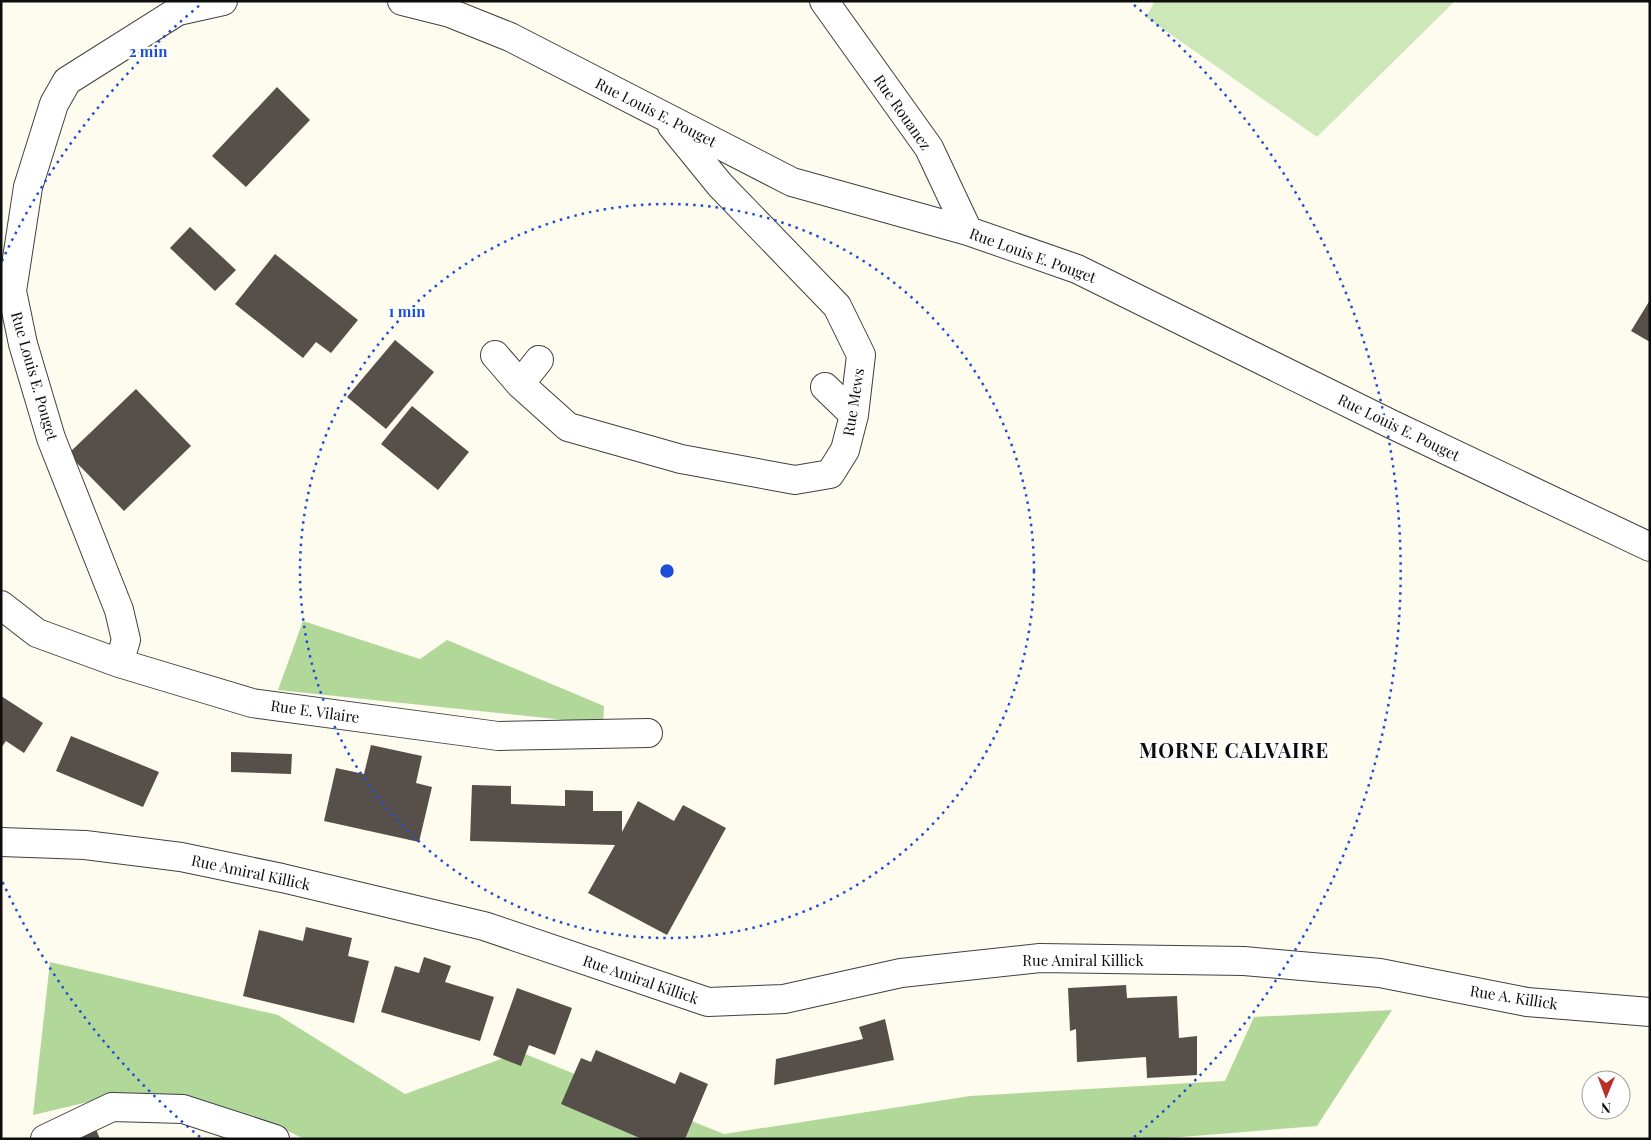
<svg xmlns="http://www.w3.org/2000/svg" width="1651" height="1140" font-family="'Playfair Display',serif">
  <style>
    .green { fill: #cee7b9 }
    .forest { fill: #b1d899 }
    .building { fill: #564f4a }
    .lines { fill: none; stroke-linecap: round; stroke-linejoin: round }
    .minor-casing { stroke: #404040; stroke-width: 30 }
    .minor { stroke: #fff; stroke-width: 28 }
    .ring { fill: none; stroke: #1d4ed8; stroke-width: 2.5; stroke-dasharray: 2.5 5 }
    .labels { text-anchor: middle; dominant-baseline: central; stroke-width: 5; stroke-linejoin: round; paint-order: stroke }
    .street-label { font-size: 15px; fill: #0d0d0d; stroke: #fff }
    .district-label { font-size: 20px; font-weight: bold; letter-spacing: 1px; fill: #0d0d0d; stroke: #fff }
    .centre { fill: #1d4ed8; stroke: #fff; stroke-width: 2.5 }
    .ring-label { font-size: 15px; text-anchor: middle; font-weight: bold; fill: #1d4ed8; stroke: #fff; stroke-width: 5; stroke-linejoin: round; paint-order: stroke }
  </style>
  <rect width="100%" height="100%" fill="#fefcee"/>
  <path class="green" d="M1155,1H1455L1317,137L1146,17Z"/>
  <path class="forest" d="M303,621L420,659L447,640L604,706L603,724L278,690Z
    M50,962L278,1015L405,1094L520,1052L724,1134L970,1096L1225,1081L1254,1017L1392,1010L1317,1126L1156,1139H304L276,1125L145,1093L101,1099L33,1115Z"/>
  <path class="building" d="M277,87L310,120L246,187L212,156Z
    M190,227L236,270L215,291L170,248Z
    M275,254L358,320L331,353L316,342L303,358L235,304Z
    M1650,300V342L1631,331Z
    M395,340L434,372L386,429L347,397Z
    M136,389L191,446L124,511L68,454Z
    M412,406L469,452L438,490L381,444Z
    M1,696L43,723L24,753L6,741L1,748Z
    M71,736L159,772L143,807L56,771Z
    M371,745L422,756L416,783L432,787L419,842L324,821L336,768L364,774Z
    M231,752L292,754L291,774L231,772Z
    M472,785L511,786V804L565,806V790L593,791V811H622V832L638,801L674,821L683,805L726,828L667,935L588,893L615,845L470,841Z
    M306,927L352,938L348,956L369,961L354,1023L243,996L259,930L303,941Z
    M424,957L451,966L445,982L494,997L480,1041L381,1012L395,966L419,973Z
    M1126,985L1127,998L1177,996L1179,1038L1197,1036V1075L1147,1078L1146,1057L1077,1062L1076,1029L1070,1031L1068,988Z
    M517,988L572,1008L555,1055L529,1045L521,1066L493,1055Z
    M885,1019L894,1060L774,1085L776,1059L863,1039L859,1027Z
    M596,1050L675,1084L680,1072L708,1084L685,1139H642L561,1104L581,1058L591,1062Z
    M93,1122L100,1139H69Z"/>
  <g class="lines">
    <g class="minor-casing">
      <path id="minor" d="M402,1L450,13L510,37L792,182L968,231L1077,269L1391,424L1650,547
        M824,1L929,148L968,231
        M495,355L520,384L568,427L681,459L795,480L830,474L845,450L854,415L861,355L837,306L720,185L672,126
        M520,384L539,360
        M825,387L854,415
        M1,605L37,633L119,663L252,703L498,736L648,733
        M119,663L126,640L119,610L51,438L23,344L12,291L28,187L54,104L67,81L178,11L223,1
        M1,842L85,845L181,857L282,878L484,926L708,1002L784,999L901,973L1040,958L1244,961L1380,973L1527,1002L1650,1012
        M45,1139L112,1107L183,1109L275,1139"/>
    </g>
    <use href="#minor" class="minor"/>
  </g>
  <g class="ring">
    <circle cx="667" cy="571" r="367"/>
    <path d="M200 1137A734 734 0 0 1 2 881M2 261A734 734 0 0 1 200 5M1134 5A734 734 0 0 1 1134 1137"/>
  </g>
  <g class="labels">
    <g class="street-label">
      <text transform="translate(656 112) rotate(27)">Rue Louis E. Pouget</text>
      <text transform="translate(903 112) rotate(55)">Rue Rouanez</text>
      <text transform="translate(1033 255) rotate(20)">Rue Louis E. Pouget</text>
      <text transform="translate(35 376) rotate(74)">Rue Louis E. Pouget</text>
      <text transform="translate(853 402) rotate(-81)">Rue Mews</text>
      <text transform="translate(1399 427) rotate(26)">Rue Louis E. Pouget</text>
      <text transform="translate(315 711) rotate(8)">Rue E. Vilaire</text>
      <text transform="translate(251 872) rotate(12)">Rue Amiral Killick</text>
      <text x="1083" y="960">Rue Amiral Killick</text>
      <text transform="translate(641 979) rotate(19)">Rue Amiral Killick</text>
      <text transform="translate(1514 997) rotate(9)">Rue A. Killick</text>
    </g>
    <g class="district-label">
      <text x="1234" y="749">MORNE CALVAIRE</text>
    </g>
  </g>
  <circle cx="667" cy="571" r="8" class="centre"/>
  <g class="ring-label">
    <text x="148" y="57">2 min</text>
    <text x="407" y="317">1 min</text>
  </g>
  <rect width="1651" height="1140" fill="none" stroke="#0d0d0d" stroke-width="5"/>
  <g transform="translate(1606 1095) rotate(181)"><circle r="24" fill="#ffffff" stroke="#9e9e9e"/>
  <path d="M0-4L9 19L0 12L-9 19Z" fill="#b82e2a"/>
  <text y="-8" font-size="14" font-weight="bold" text-anchor="middle" fill="#0d0d0d">N</text>
  </g>
</svg>
